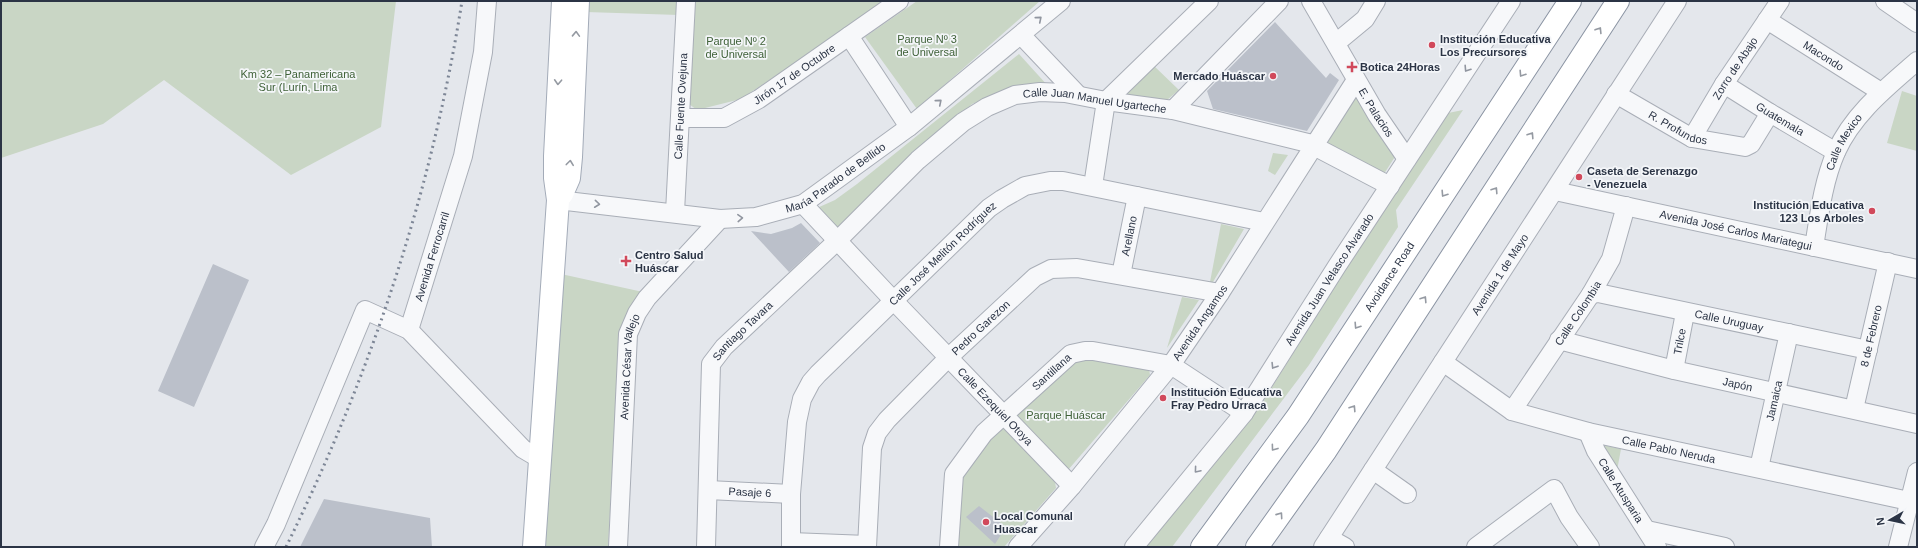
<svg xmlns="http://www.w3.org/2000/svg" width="1918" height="548" font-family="Helvetica,sans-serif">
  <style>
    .green { fill: #c9d6c5 }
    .building { fill: #bbc0ca }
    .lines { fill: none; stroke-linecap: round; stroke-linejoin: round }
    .minor-casing { stroke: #a9aeb7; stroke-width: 20 }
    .major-casing { stroke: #a3abb8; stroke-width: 24 }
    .highway-casing { stroke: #8b94a3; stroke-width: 24 }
    .minor { stroke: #f7f8fa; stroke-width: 18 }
    .major { stroke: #fff; stroke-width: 22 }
    .highway { stroke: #fff; stroke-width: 22 }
    .rail { stroke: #7d8696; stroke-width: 3; stroke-dasharray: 2 4; stroke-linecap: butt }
    .oneway { stroke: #9196a0 }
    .oneway2 { stroke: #959aa2 }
    .poi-dot { fill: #d1495b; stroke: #f4f6f9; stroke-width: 1.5 }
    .labels { text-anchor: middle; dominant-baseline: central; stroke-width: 3.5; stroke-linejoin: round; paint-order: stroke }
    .park-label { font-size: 11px; fill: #3f6138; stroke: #f4f6f9 }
    .poi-label { font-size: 11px; font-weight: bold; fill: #2b3445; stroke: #f4f6f9; text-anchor: start }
    .street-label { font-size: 11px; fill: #2b3445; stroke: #f4f6f9 }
  </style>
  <rect width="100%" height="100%" fill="#e4e7ec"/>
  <path class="green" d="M1,1H396L381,127L291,175L164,80L103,124L1,158Z
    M586,1H680L679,15L586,12Z
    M692,1H887L741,99L697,110L689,104Z
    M917,1H1040L917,109L865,37Z
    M1019,54L1048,86L1015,87L972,104L837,229L817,208L835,200L857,184Z
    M1152,64L1179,90L1161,105L1122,95Z
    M1902,91L1917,96V151L1887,143Z
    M1357,96L1398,152L1382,177L1324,145Z
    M1463,110L1396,210L1398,227L1309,365L1172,547H1144L1259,408L1385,206L1448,113Z
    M1273,153L1288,155L1275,175L1268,171Z
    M1221,224L1244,229L1213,282H1210Z
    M561,274L643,292L620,333L608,547H541Z
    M1182,297L1199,300L1167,348Z
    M1078,357L1149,369L1150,375L1068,470L1012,414Z
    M997,429H1004L1055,482L1056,488L1004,547H954L957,479Z
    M1602,445L1621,449L1616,476Z"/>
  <path class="building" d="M1275,22L1326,78L1330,73L1339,80L1307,131L1213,109L1207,91Z
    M801,223L820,243L789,272L751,231L771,234L792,228Z
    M213,264L249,280L194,407L158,391Z
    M324,499L430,518L432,547H300Z
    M979,506L1006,527L995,544L966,517Z"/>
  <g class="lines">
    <g class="minor-casing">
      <g id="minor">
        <path id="s1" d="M1311,1L1377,115L1407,159"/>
        <path d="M1885,1L1917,23"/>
        <path id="s2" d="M1767,20L1881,92"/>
        <path d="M1021,35L1078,95"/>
        <path d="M849,36L909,127"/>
        <path d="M1336,43L1365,19L1376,1"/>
        <path id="s3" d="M1724,84L1770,113L1836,152"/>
        <path id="s4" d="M1616,94L1692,138L1745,147L1751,144L1770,113"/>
        <path d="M1173,110L1279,1"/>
        <path id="s5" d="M680,118H724L759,99L899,1"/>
        <path id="s6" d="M1692,138L1724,84L1780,1"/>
        <path d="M1093,186L1106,101L1209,1"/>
        <path id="s7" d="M1555,191L1917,269"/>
        <path id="s8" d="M558,200L720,219L756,217L803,204L909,127L1061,1"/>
        <path id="s9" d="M803,204L893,300L1072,486"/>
        <path id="s10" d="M675,212L686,1"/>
        <path id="s11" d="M1814,247C1819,216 1823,182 1836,152C1853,114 1886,88 1917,61"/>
        <path id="s12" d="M1121,275L1137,196"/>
        <path id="s13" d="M1591,294L1598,293L1868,350"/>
        <path id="s14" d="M409,330L463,156L483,52L487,1"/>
        <path id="s15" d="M1559,340L1674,370L1917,424"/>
        <path id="s16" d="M1443,362L1512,411L1588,432L1909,501"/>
        <path id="s17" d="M1674,370L1685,313"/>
        <path id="s18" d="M1854,409L1888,262"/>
        <path id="s19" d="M1512,411L1591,294L1611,259L1626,206"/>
        <path id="s20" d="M1588,432L1596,451L1657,547"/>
        <path id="s21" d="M1759,468L1789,333"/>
        <path d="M1373,470L1407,494"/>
        <path id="s22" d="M708,490L791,494"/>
        <path d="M1647,530L1725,547"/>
        <path d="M1329,538L1345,547"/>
        <path d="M791,542L867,545"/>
        <path d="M264,547L276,524L365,310L409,330L523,449L540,459"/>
        <path id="s23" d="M618,547L628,334L637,313L647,298L720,219"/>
        <path id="s24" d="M706,547L711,364L724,347L838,240L918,160L963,122L987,107L1015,95L1040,92L1065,93L1106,101L1173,110L1308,143L1390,186"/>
        <path id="s25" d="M791,547V494L797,422L802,399L811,382L818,374L989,208L1002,199L1025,186L1050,181H1063L1264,222"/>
        <path id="s26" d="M867,547L872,448L877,433L887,420L949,357L1035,277L1051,269L1077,268L1220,293"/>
        <path id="s27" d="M949,547L954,474L984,433L1071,354L1085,351H1093L1171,365L1244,413"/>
        <path id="s28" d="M1018,547L1072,486L1171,365L1220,293L1356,80"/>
        <path id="s29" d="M1134,547L1244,413L1337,266L1511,1"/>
        <path id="s30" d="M1323,547L1677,1"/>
        <path d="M1476,547L1554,489L1569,517L1590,547"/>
        <path d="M1898,547L1917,472"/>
      </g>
    </g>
    <g class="major-casing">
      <path id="major" d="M562,194L569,178L571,157L578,1
        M534,547L558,200L555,178V156L563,1"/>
    </g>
    <g class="highway-casing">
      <g id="highway">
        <path id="s31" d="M1202,547L1298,416L1570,1"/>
        <path d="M1257,547L1326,450L1618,1"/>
      </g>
    </g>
    <use href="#minor" class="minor"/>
    <use href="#major" class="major"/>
    <use href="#highway" class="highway"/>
    <path class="rail" d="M286,547C371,374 432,191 462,1"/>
  </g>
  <defs><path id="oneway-chevron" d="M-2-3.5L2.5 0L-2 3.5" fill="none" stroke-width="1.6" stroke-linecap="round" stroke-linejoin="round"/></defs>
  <g class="oneway">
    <use href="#oneway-chevron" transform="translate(1039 19) rotate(-40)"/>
    <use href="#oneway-chevron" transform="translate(1467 69) rotate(123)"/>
    <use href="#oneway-chevron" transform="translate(939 102) rotate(-40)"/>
    <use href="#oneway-chevron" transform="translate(597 204) rotate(6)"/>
    <use href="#oneway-chevron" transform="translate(740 218) rotate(-3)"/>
    <use href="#oneway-chevron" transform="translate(1274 366) rotate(122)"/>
    <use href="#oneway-chevron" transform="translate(1197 470) rotate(130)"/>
  </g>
  <g class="oneway2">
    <use href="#oneway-chevron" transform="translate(1599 30) rotate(-58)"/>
    <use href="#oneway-chevron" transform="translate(576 34) rotate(-88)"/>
    <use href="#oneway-chevron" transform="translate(1522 74) rotate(123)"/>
    <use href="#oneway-chevron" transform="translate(558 82) rotate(93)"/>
    <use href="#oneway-chevron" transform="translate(1531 135) rotate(-57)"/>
    <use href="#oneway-chevron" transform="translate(570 163) rotate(-83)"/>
    <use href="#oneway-chevron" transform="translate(1495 190) rotate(-57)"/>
    <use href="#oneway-chevron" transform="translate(1444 194) rotate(123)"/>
    <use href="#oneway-chevron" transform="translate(1424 299) rotate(-57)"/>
    <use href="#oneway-chevron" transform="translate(1357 326) rotate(123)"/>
    <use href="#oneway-chevron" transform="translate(1353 408) rotate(-57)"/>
    <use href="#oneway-chevron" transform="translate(1274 448) rotate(126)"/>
    <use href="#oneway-chevron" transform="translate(1280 515) rotate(-55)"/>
  </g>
  <g class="poi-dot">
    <circle cx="1432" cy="45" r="4"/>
    <path d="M1350 61h4v4h4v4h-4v4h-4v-4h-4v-4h4z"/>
    <circle cx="1273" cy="76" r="4"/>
    <circle cx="1579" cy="177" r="4"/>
    <circle cx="1872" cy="211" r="4"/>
    <path d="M624 255h4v4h4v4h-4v4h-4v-4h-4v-4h4z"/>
    <circle cx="1163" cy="398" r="4"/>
    <circle cx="986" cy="522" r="4"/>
  </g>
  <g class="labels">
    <g class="park-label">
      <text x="927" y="39">Parque Nº 3<tspan x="927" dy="13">de Universal</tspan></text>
      <text x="736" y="41">Parque Nº 2<tspan x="736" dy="13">de Universal</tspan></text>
      <text x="298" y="74">Km 32 – Panamericana<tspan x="298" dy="13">Sur (Lurín, Lima</tspan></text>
      <text x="1066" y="415">Parque Huáscar</text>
    </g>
    <g class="poi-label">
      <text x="1440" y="39">Institución Educativa<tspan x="1440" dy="13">Los Precursores</tspan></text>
      <text x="1360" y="67">Botica 24Horas</text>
      <text x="1265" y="76" text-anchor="end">Mercado Huáscar</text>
      <text x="1587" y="171">Caseta de Serenazgo<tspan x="1587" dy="13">- Venezuela</tspan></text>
      <text x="1864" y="205" text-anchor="end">Institución Educativa<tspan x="1864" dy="13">123 Los Arboles</tspan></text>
      <text x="635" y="255">Centro Salud<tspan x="635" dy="13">Huáscar</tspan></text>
      <text x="1171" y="392">Institución Educativa<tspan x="1171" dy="13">Fray Pedro Urraca</tspan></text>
      <text x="994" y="516">Local Comunal<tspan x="994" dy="13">Huascar</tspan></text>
    </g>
    <g class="street-label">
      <text stroke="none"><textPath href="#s2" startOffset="67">Macondo</textPath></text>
      <text stroke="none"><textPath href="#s6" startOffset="82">Zorro de Abajo</textPath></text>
      <text stroke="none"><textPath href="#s5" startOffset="127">Jirón 17 de Octubre</textPath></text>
      <text stroke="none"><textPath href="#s24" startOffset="672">Calle Juan Manuel Ugarteche</textPath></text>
      <text stroke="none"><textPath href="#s10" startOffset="106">Calle Fuente Ovejuna</textPath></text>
      <text stroke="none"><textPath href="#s1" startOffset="129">E. Palacios</textPath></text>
      <text stroke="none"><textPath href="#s3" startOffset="66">Guatemala</textPath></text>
      <text stroke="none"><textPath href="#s4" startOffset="71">R. Profundos</textPath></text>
      <text stroke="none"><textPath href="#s11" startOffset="110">Calle Mexico</textPath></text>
      <text stroke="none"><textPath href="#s8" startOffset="289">María Parado de Bellido</textPath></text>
      <text stroke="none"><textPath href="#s7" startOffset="185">Avenida José Carlos Mariategui</textPath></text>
      <text stroke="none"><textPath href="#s12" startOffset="40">Arellano</textPath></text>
      <text stroke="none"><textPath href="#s25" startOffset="352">Calle José Melitón Rodríguez</textPath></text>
      <text stroke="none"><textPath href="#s14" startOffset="77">Avenida Ferrocarril</textPath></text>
      <text stroke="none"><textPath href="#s30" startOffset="325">Avenida 1 de Mayo</textPath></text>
      <text stroke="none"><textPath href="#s31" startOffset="329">Avoidance Road</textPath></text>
      <text stroke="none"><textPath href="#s29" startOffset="332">Avenida Juan Velasco Alvarado</textPath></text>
      <text stroke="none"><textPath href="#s19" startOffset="118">Calle Colombia</textPath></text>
      <text stroke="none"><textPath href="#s13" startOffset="141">Calle Uruguay</textPath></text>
      <text stroke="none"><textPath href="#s28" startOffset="289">Avenida Angamos</textPath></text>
      <text stroke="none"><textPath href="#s26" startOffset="263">Pedro Garezon</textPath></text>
      <text stroke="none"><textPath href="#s24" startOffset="229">Santiago Tavara</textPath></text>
      <text stroke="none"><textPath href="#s18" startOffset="75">8 de Febrero</textPath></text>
      <text stroke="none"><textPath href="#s17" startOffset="29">Trilce</textPath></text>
      <text stroke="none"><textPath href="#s23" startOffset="181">Avenida César Vallejo</textPath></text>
      <text stroke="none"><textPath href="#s27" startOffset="215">Santillana</textPath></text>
      <text stroke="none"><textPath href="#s15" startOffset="184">Japón</textPath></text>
      <text stroke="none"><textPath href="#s21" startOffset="69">Jamaica</textPath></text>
      <text stroke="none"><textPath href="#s9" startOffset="279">Calle Ezequiel Otoya</textPath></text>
      <text stroke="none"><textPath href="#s16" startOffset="246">Calle Pablo Neruda</textPath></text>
      <text stroke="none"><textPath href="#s20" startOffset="67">Calle Atusparia</textPath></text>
      <text stroke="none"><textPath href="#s22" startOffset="42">Pasaje 6</textPath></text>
    </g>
  </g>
  <rect width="1918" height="548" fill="none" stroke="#2b3445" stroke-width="4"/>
  <g transform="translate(1890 520) rotate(261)" stroke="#f4f6f9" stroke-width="3" paint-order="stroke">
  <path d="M0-3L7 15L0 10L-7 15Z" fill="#2b3445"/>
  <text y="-6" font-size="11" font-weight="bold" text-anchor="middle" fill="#2b3445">N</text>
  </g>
</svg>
